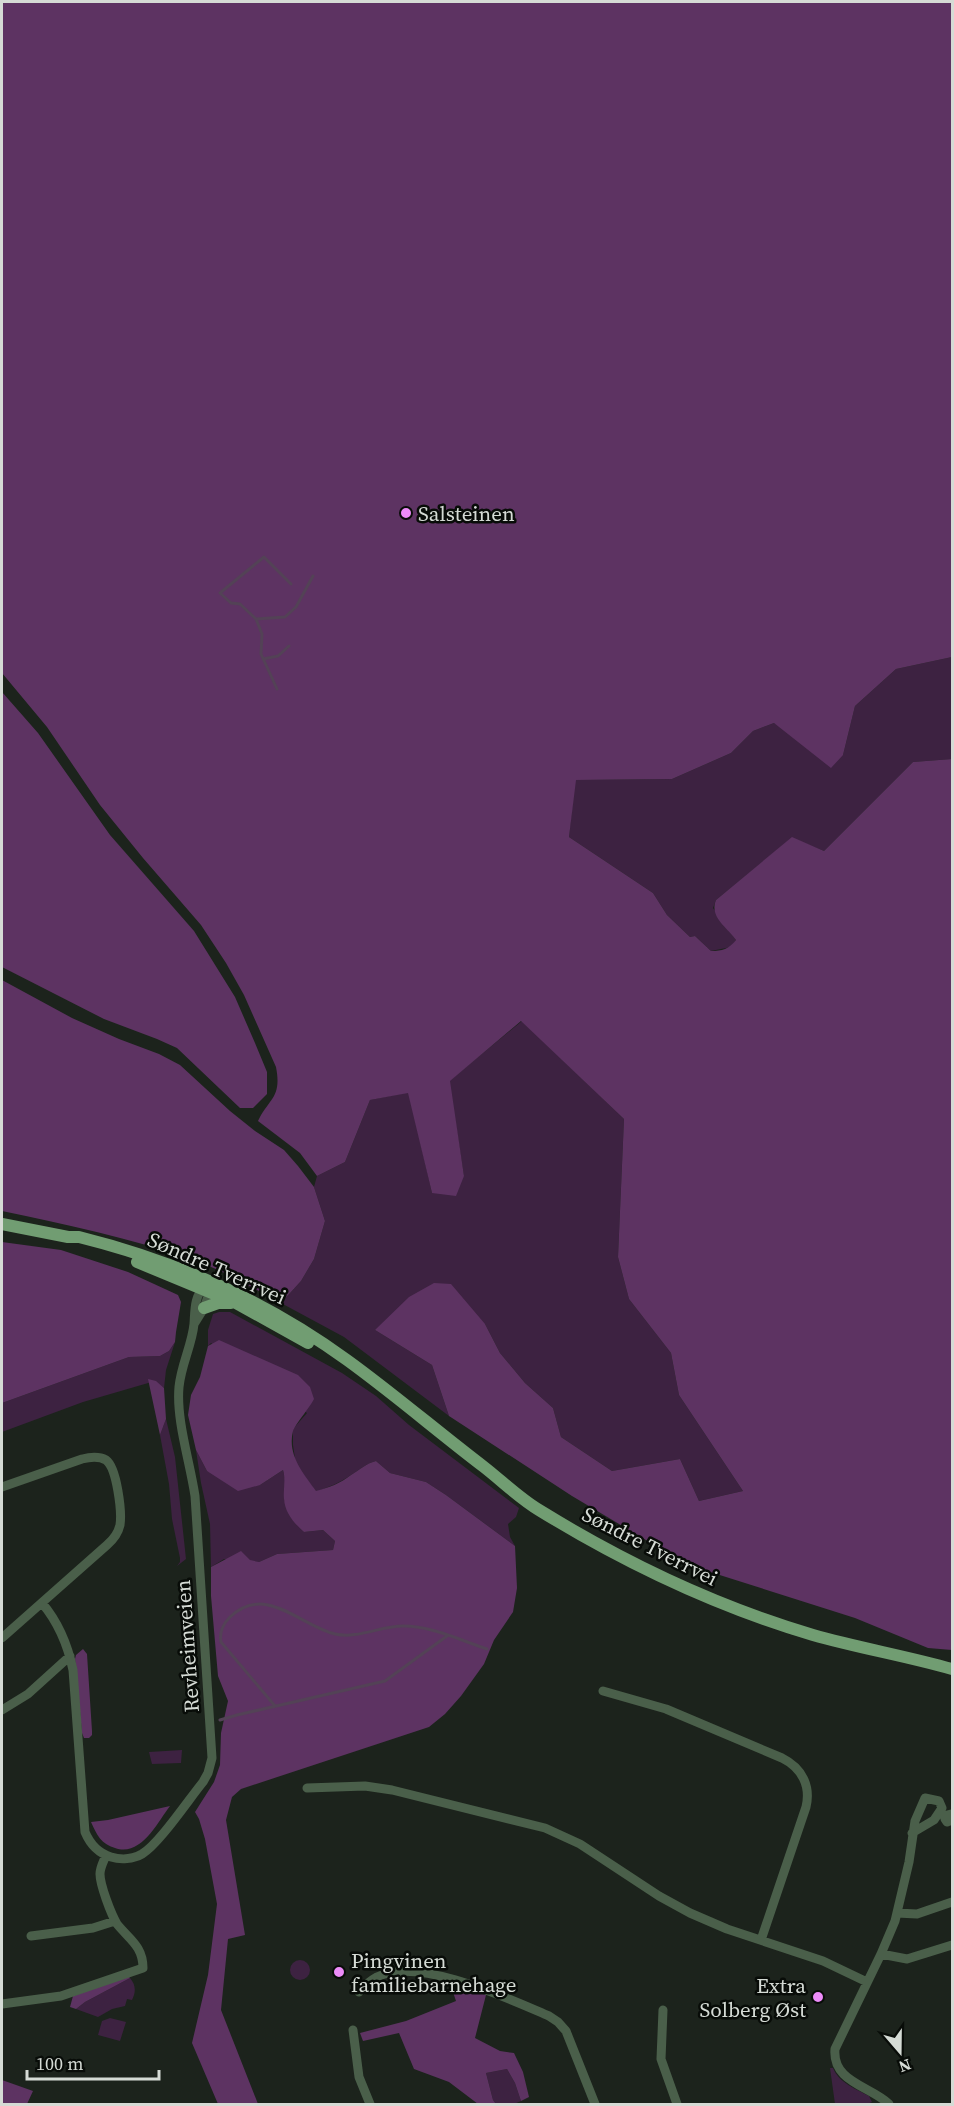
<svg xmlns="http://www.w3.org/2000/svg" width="954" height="2106" font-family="'Source Serif 4',serif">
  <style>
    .green { fill: #3d2241 }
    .forest { fill: #5d3362 }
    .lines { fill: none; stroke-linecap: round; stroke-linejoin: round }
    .stream { stroke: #534256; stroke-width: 3 }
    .minor { stroke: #4a5f4a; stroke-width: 9 }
    .major { stroke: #719d72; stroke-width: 12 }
    .poi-dot { fill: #ed8cf9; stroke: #080c08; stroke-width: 2 }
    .labels { text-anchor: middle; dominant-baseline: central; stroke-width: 5; stroke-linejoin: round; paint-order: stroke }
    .poi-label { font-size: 21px; fill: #d5dbd5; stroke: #080c08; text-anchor: start }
    .street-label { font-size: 21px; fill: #d5dbd5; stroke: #080c08 }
  </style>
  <rect width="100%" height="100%" fill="#1c231c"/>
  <path class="green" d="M952,657V759L913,762L824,851L792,838L716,900L713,908L736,940L731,947L711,951L695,936L690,937L667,915L653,893L569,837L575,780L672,779L731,753L753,731L774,723L843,755L855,706L896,669Z
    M522,1021L624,1119L618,1257L629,1299L671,1353L679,1395L743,1491L699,1501L680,1459L612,1471L561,1437L553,1408L525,1383L500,1353L485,1324L375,1330L432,1365L449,1416L344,1337L281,1303L301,1281L314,1259L325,1221L314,1187L317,1176L345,1162L370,1100L409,1092L432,1193L464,1176L449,1081Z
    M219,1312H230L342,1373L376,1396L409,1425L519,1508L516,1517L508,1524L510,1537L515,1546L446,1495L426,1482L390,1473L376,1461C365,1464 361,1469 351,1475C340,1483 328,1487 316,1492L296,1465L293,1445V1429L307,1413L211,1343L208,1346V1330L213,1314Z
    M175,1342L166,1370L164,1388L155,1381L83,1402L2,1432V1403L129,1357L160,1356L169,1351Z
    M166,1419L175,1457L186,1559L177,1566L180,1562V1558L172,1519L169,1484L160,1435Z
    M196,1450L207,1471L260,1485L283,1470L285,1479L284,1500L304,1532L323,1530L335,1541L333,1550L277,1554L259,1562L224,1559L211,1567L210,1524L201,1483Z
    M182,1750L181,1763L152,1764L149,1752Z
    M290 1970a10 10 0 1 1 20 0a10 10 0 1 1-20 0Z
    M130,1978C136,1985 136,1992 132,2000L127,1999L125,2006L112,2009L98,2017L76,2009L85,2002Z
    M110,2018L126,2022L120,2041L98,2035L102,2021Z
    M830,2068H833C839,2083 856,2089 869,2096L872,2102L867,2104H835Z
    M507,2069L515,2083L521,2101L514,2104H496L493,2100L486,2073Z"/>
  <path class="forest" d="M2,2H952V657L896,669L855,706L843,755L831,768L774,723L753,731L731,753L672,779L576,780L569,837L653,893L667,915L690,937L695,936L711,951C722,951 729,949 736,940C727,927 709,917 716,900L792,837L824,851L913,762L952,759V1650L928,1648L855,1618L688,1565L572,1496L449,1416L432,1365L375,1330L409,1297L434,1283L451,1284L485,1324L500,1353L525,1383L553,1408L561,1437L612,1471L680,1459L699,1501L743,1491L679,1395L671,1353L629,1299L618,1257L624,1119L521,1021L450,1081L464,1176L456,1196L432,1193L408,1093L370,1100L345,1162L317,1176L300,1153L258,1121C269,1098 282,1098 276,1067L244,995L226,963L201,925L143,858L100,805L47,727L2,673Z
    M2,692L38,733L110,835L194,931L235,997L255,1043L267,1072V1094L253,1108H240L177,1048L157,1039L104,1019L2,967Z
    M2,980L72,1018L119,1039L159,1054L180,1065L230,1111L255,1131L284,1150L298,1166L314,1187L325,1221L314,1259L301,1281L281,1303C253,1288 224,1271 194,1260C133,1239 65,1224 2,1211Z
    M2,1242L61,1250L128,1272L178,1295L181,1302L176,1332L175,1342L169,1351L160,1356L129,1357L2,1403Z
    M219,1340L298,1375L310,1387L314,1399C310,1407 295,1425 293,1431C287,1455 303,1473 316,1491C328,1488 341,1483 351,1475C361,1469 365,1464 376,1461L390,1473L426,1482L446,1495L515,1546L517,1588L513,1612L494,1640L484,1664L461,1696L445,1714L429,1727L241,1789L232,1797L226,1820L245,1935L228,1939L221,2010L258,2104H218L192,2043L208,1975L217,1904L205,1839L199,1819L195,1812L214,1782L220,1765L221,1733L228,1701L218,1676L211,1596V1567L241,1551L250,1560L259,1562L277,1554L333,1550L335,1541L323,1530L304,1532C294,1523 285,1513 284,1499C283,1489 286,1480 283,1470L260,1485L238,1491L207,1471L196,1450L188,1415L191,1395L200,1377L208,1346Z
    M148,1379L156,1381L164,1388L166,1419L160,1435Z
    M83,1649L87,1654L92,1731V1735L89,1738H84L82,1733L75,1659L76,1655Z
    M170,1806C157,1823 141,1857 115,1848C101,1844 97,1835 91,1822L108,1820Z
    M128,1976L130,1978L85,2002L76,2009L70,2007L73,1996Z
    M450,1983L486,1995L475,2038L500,2051L514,2053L523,2072L529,2097L521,2101L515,2083L507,2069L486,2073L493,2100L496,2104H478L449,2082L414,2069L399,2033L363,2041L360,2033L406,2021L456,2001Z
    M2,2080L33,2091L27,2104H2Z"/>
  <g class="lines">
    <path class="stream" d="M256,619L285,617L296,607L313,576
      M263,659L278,656L289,646
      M277,689L261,654L262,634L256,619L240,604L231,603L220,593L264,557L291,584
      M275,1706L221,1642C219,1632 223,1624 230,1617C266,1583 300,1626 335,1634C358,1639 380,1626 403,1626C431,1626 460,1640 487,1649
      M220,1720L237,1715L385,1681L447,1636"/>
    <path class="minor" d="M194,1324L204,1308L211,1288
      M2,1487L82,1459C90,1457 99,1456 106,1460C117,1468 122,1512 120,1525C118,1534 114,1539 107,1545L2,1638
      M42,1603C58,1622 68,1646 73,1670L85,1832C90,1844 98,1853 111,1857C121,1860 133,1859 142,1854C159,1844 189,1799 203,1782L208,1773L212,1758L195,1496C190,1462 176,1420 179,1387C181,1365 192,1345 194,1324C195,1310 194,1296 205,1286
      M603,1691L666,1709L782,1758C802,1768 811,1786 806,1807L761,1940
      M2,1710L28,1694L70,1656
      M307,1788L365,1786L392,1790L545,1828L580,1844L659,1896L690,1913L727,1929L823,1961L867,1982
      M952,1816L951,1814L947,1815L945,1819L947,1822L952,1820
      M897,1913L917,1914L952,1902
      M31,1936L93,1928L115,1921
      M881,1954L907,1959L952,1945
      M359,1992C364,1986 370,1981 377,1977C418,1956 509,1999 549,2016L558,2022L566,2031L595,2104
      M2,2004L61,1996L143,1968C143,1946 129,1939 117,1924C111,1914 100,1885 100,1874C100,1867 104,1861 106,1855
      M663,2010L661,2059L677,2104
      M353,2030L359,2077L370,2104
      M889,2104C870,2086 832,2082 835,2049L881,1954L895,1921L909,1862L915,1821L925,1798L939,1801L942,1808L934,1820L912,1833"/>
    <path class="major" d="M2,1224L68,1237H79C176,1261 266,1301 347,1360C394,1394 438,1432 484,1467C502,1481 519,1498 539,1510C625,1563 715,1606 813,1635C859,1648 906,1656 952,1669
      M137,1262L236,1303L308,1343
      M204,1308L218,1303H231"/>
  </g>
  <g class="poi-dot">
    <circle cx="406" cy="513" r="6"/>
    <circle cx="339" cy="1972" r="6"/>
    <circle cx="818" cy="1997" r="6"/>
  </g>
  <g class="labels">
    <g class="poi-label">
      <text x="418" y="513">Salsteinen</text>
      <text x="351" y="1960">Pingvinen<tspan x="351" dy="24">familiebarnehage</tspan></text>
      <text x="806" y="1985" text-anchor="end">Extra<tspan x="806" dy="24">Solberg Øst</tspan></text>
    </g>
    <g class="street-label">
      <text transform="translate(217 1268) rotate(24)">Søndre Tverrvei</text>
      <text transform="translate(650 1546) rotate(27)">Søndre Tverrvei</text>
      <text transform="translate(187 1646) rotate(-94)">Revheimveien</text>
    </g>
  </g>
  <rect width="954" height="2106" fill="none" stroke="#d5dbd5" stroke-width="6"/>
  <g transform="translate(900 2052) rotate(160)" stroke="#080c08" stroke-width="4.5" paint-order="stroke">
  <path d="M0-4.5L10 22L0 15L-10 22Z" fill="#d5dbd5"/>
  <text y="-9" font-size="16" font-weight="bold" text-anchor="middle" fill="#d5dbd5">N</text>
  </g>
  <path d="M27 2070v9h132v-9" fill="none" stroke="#d5dbd5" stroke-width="3"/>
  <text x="36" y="2070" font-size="18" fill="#d5dbd5" stroke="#080c08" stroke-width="4.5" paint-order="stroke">100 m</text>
</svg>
